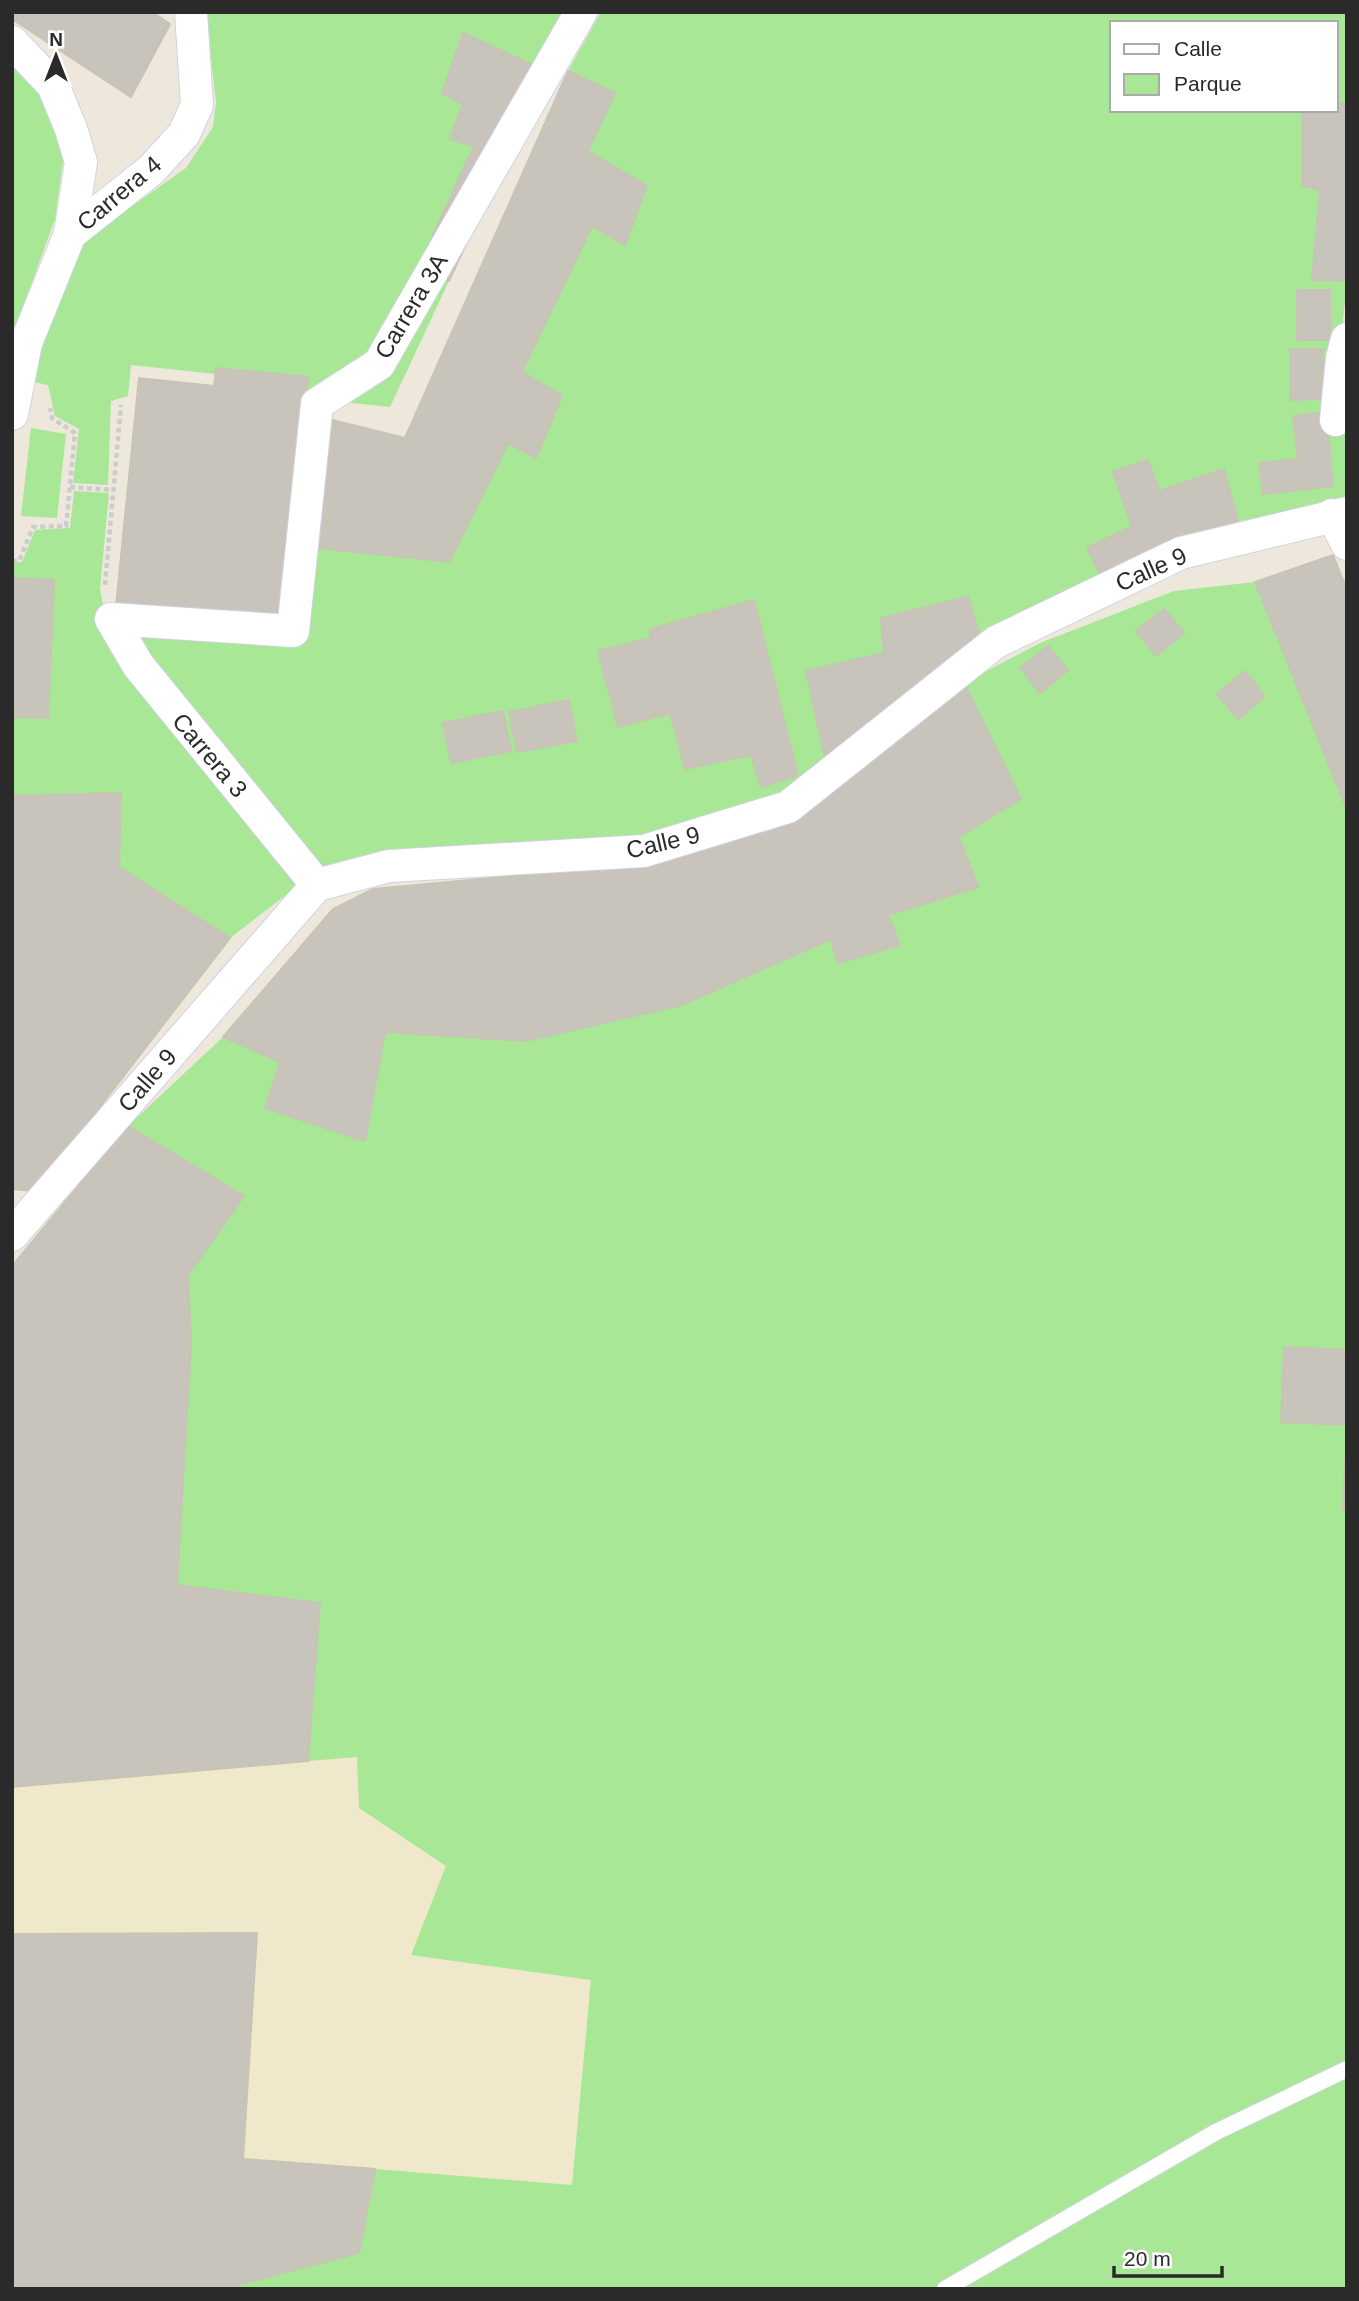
<svg xmlns="http://www.w3.org/2000/svg" width="1359" height="2301" font-family="Helvetica,sans-serif">
  <style>
    .education { fill: #f0e8ca }
    .green { fill: #a7e795; fill-rule: evenodd }
    .building { fill: #c8c4bb; stroke: #c8c4b5; stroke-width: 2 }
    .lines { fill: none; stroke-linecap: round; stroke-linejoin: round }
    .lane-casing { stroke: #d0d2e4; stroke-width: 18 }
    .street-casing { stroke: #d0d2e4; stroke-width: 34 }
    .path { stroke: #ccc; stroke-width: 4.5; stroke-dasharray: 5 3.5; stroke-linecap: butt }
    .lane { stroke: #fff; stroke-width: 16 }
    .street { stroke: #fff; stroke-width: 32 }
    .labels { text-anchor: middle; dominant-baseline: central; stroke-width: 6; stroke-linejoin: round; paint-order: stroke }
    .street-label { font-size: 24px; fill: #2a2a2a; stroke: #fff }
  </style>
  <rect width="100%" height="100%" fill="#ede8db"/>
  <path class="education" d="M357,1757L359,1808L446,1866L412,1955L591,1980L572,2185L243,2159L257,1933L12,1934V1787Z"/>
  <path class="green" d="M206,12H577L546,71L463,33V104L450,139L474,146L418,268L449,281L390,407L306,398L308,377L217,368L216,374L131,365L128,396L111,401L108,485L73,483L79,429L55,416L48,385L29,381L37,343L84,240L186,168L213,127L216,102Z
    M601,12H1347V103H1336V23H1112V110H1303V186L1320,190L1312,280L1347,281L1333,422L1347,433V506L1238,521L1223,470L1159,491L1114,473L1132,526L1087,548L1101,576L980,636L968,597L882,618L884,653L806,671L827,766L784,802L642,845L320,875L127,626L311,547L449,562L508,443L536,458L561,397L522,372L592,226L625,245L647,186L588,151L615,93L568,71ZM1297,290H1330V340H1297Z
    M12,61L43,95L65,146L55,219L16,326H12Z
    M31,428L66,434L57,518L21,516Z
    M74,491L109,493L100,589L108,629L303,882L230,938L119,867L120,793L12,796V717L48,718L54,580L12,578V562H22L35,530L70,528Z
    M1255,582L1347,810V2289H237V2285L359,2253L375,2169L572,2185L591,1980L411,1955L446,1866L359,1808L357,1757L308,1761L320,1603L177,1585L186,1433L188,1275L244,1196L128,1126L223,1037L280,1062L265,1108L365,1141L385,1032L526,1041L682,1005L831,939L839,963L899,945L888,915L959,837L1021,799L964,683L1040,643L1174,591Z"/>
  <path class="building" d="M12,12H152L170,24L131,97L12,19Z
    M463,33L546,71L449,281L418,268L474,146L450,139L463,104L442,93Z
    M568,71L615,93L588,151L647,186L625,245L592,226L522,372L562,396L536,458L508,443L449,562L311,547L328,419L405,438Z
    M1336,103H1347V281L1312,280L1320,190L1303,186V110H1336Z
    M1297,290H1330V340H1297Z
    M1290,349H1323V399L1290,400Z
    M216,368L308,377L283,622L116,606L139,378L214,386Z
    M1326,412L1333,486L1263,494L1259,463L1298,459L1293,416Z
    M1148,460L1178,542L1144,555L1132,526L1113,472Z
    M1224,469L1238,521L1178,542L1159,491Z
    M1132,526L1144,555L1101,576L1087,548Z
    M1333,555L1347,590V810L1255,582Z
    M12,578L54,580L48,718L12,717Z
    M968,597L980,636L827,766L806,671L884,653L881,618Z
    M754,600L798,775L761,787L751,755L685,769L650,638V629Z
    M1164,609L1184,633L1156,656L1136,631Z
    M650,638L670,713L618,727L598,651Z
    M1048,646L1068,670L1040,693L1020,668Z
    M1245,671L1265,696L1238,719L1217,694Z
    M964,683L1021,799L959,837L978,887L888,915L900,945L838,963L831,939L682,1005L526,1041L385,1032L365,1141L265,1108L280,1062L223,1037L333,909L373,889L641,864L797,818Z
    M569,700L577,741L517,752L509,712Z
    M503,711L511,751L451,763L443,723Z
    M121,793L119,867L230,938L35,1191L12,1189V796Z
    M128,1126L244,1196L188,1275L191,1344L177,1585L320,1603L308,1761L12,1787V1266Z
    M1284,1347L1347,1350V1425L1281,1422Z
    M1347,1434V1509H1343Z
    M257,1933L243,2159L375,2169L359,2253L237,2285V2289H12V1934Z"/>
  <g class="lines">
    <g class="lane-casing">
      <path id="lane" d="M945,2289L1216,2132L1347,2069"/>
    </g>
    <g class="street-casing">
      <path id="street" d="M12,42L53,85L71,129L81,162L70,234
        M12,414L26,343L70,234L151,170L184,134L197,105L191,12
        M1336,420L1342,358L1347,339
        M1332,515L1347,544
        M111,619L293,631L317,404L379,364L581,12
        M111,619L138,665L317,885
        M12,1235L317,885L389,866L644,851L788,807L996,642L1181,553L1347,513"/>
    </g>
    <path class="path" d="M70,487L113,490
      M12,561H19L33,527L66,526L75,433L52,418L50,408
      M105,585L121,405"/>
    <use href="#lane" class="lane"/>
    <use href="#street" class="street"/>
  </g>
  <g class="labels">
    <g class="street-label">
      <text transform="translate(119 193) rotate(-40)">Carrera 4</text>
      <text transform="translate(411 306) rotate(-59)">Carrera 3A</text>
      <text transform="translate(1151 569) rotate(-24)">Calle 9</text>
      <text transform="translate(210 755) rotate(50)">Carrera 3</text>
      <text transform="translate(663 842) rotate(-13)">Calle 9</text>
      <text transform="translate(147 1080) rotate(-49)">Calle 9</text>
    </g>
  </g>
  <rect width="1359" height="2301" fill="none" stroke="#2a2a2a" stroke-width="28"/>
  <rect x="1110" y="21" width="228" height="91" fill="#ffffff" stroke="#aaaaaa" stroke-width="2"/>
  <rect x="1124" y="44" width="35" height="10" fill="#ffffff" stroke="#aaaaaa" stroke-width="2"/>
  <text x="1174" y="56" font-size="21" fill="#2a2a2a">Calle</text>
  <rect x="1124" y="74" width="35" height="21" fill="#a7e795" stroke="#aaaaaa" stroke-width="2"/>
  <text x="1174" y="91" font-size="21" fill="#2a2a2a">Parque</text>
  <g transform="translate(56 56)" stroke="#ffffff" stroke-width="5" paint-order="stroke">
  <path d="M0-5L12 26L0 18L-12 26Z" fill="#2a2a2a"/>
  <text y="-10" font-size="19" font-weight="bold" text-anchor="middle" fill="#2a2a2a">N</text>
  </g>
  <path d="M1114 2266v10h108v-10" fill="none" stroke="#2a2a2a" stroke-width="3.5"/>
  <text x="1124" y="2266" font-size="21" fill="#2a2a2a" stroke="#ffffff" stroke-width="5" paint-order="stroke">20 m</text>
</svg>
